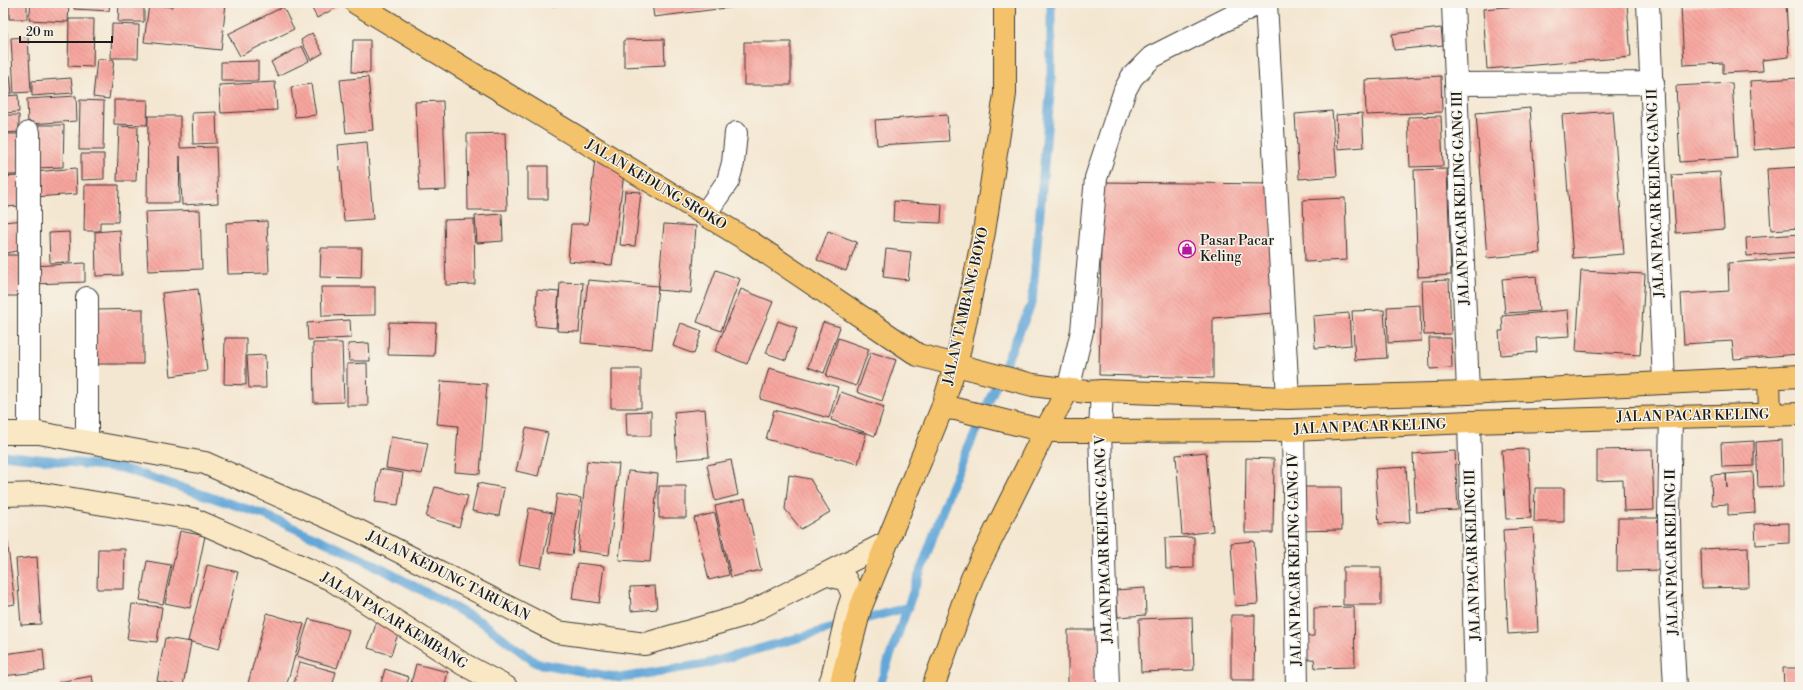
<svg xmlns="http://www.w3.org/2000/svg" width="1803" height="690" font-family="'Libre Bodoni',serif">
  <style>
    .lines { fill: none; stroke-linecap: round; stroke-linejoin: round }
    .stream { stroke: #64a7d8; stroke-width: 9 }
    .building { fill: url(#building-back-hatch) }
    .street-casing { stroke: #3c3a37; stroke-width: 24 }
    .secondary-casing { stroke: #3c3a37; stroke-width: 24 }
    .primary-casing { stroke: #3c3a37; stroke-width: 24 }
    .street { stroke: #fff; stroke-width: 22 }
    .secondary { stroke: #fae7c3; stroke-width: 22 }
    .primary { stroke: #f3c26a; stroke-width: 22 }
    .labels { text-anchor: middle; dominant-baseline: central; stroke-width: 3; stroke-linejoin: round; paint-order: stroke }
    .street-label { font-size: 14px; fill: #1c1c1c; stroke: #f7f3e8 }
    .poi-label { font-size: 14px; fill: #1c1c1c; stroke: #f7f3e8; text-anchor: start }
  </style>
  <defs>
    <pattern id="building-back-hatch" width="6" height="6" patternUnits="userSpaceOnUse"><rect width="6" height="6" fill="#f7a49d"/><path d="M-1 5l2 2M0 0l6 6M5-1l2 2" fill="none" stroke="#d38d87"/></pattern>
  </defs>
  <rect width="100%" height="100%" fill="#f7f3e8"/>
  <filter id="ink" filterUnits="userSpaceOnUse"><feTurbulence type="fractalNoise" baseFrequency=".025" numOctaves="2"/><feDisplacementMap in="SourceGraphic" scale="8" xChannelSelector="R" yChannelSelector="G"/><feConvolveMatrix kernelMatrix="1 2 1 2 8 2 1 2 1" color-interpolation-filters="sRGB"/></filter>
  <filter id="wash" filterUnits="userSpaceOnUse"><feTurbulence type="fractalNoise" baseFrequency=".012" numOctaves="4" result="noise"/><feDisplacementMap in="SourceGraphic" scale="16" xChannelSelector="R" yChannelSelector="G"/><feGaussianBlur stdDeviation="0.9" result="paint"/><feColorMatrix in="noise" values="0 0 0 0 0 0 0 0 0 0 0 0 0 0 0 0 0 1.4 0 .05"/><feComposite in="paint" operator="in"/></filter>
  <g filter="url(#wash)">
    <rect width="100%" height="100%" fill="#f4e7d2"/>
    <g class="lines">
      <path class="stream" d="M3,455L122,468L265,515L367,561L483,623L536,663L620,678L705,664L844,625
        M858,621L909,607
        M879,687L949,492L1032,303L1051,84V3"/>
    </g>
    <g id="blocks">
      <path class="building" d="M9,3H27V19H9Z
        M31,3H69L68,22L29,20Z
        M75,3H110L109,11L74,9Z
        M119,3H144V22H118Z
        M172,3H226L221,50L144,42L149,4L172,7Z
        M309,3H339L341,5L317,18Z
        M550,3H582V4L551,6Z
        M652,3H733L734,7L654,17Z
        M1552,3H1627L1631,57L1487,69L1483,9Z
        M1745,3H1786L1789,57L1762,60L1763,71L1723,73V63L1684,65L1681,7Z
        M283,7L294,29L240,56L228,34Z
        M69,19H94L93,67L68,66Z
        M112,24L139,25L138,58H111Z
        M1441,28L1443,45L1394,50L1392,34Z
        M3,32H7V73H3Z
        M312,33L323,53L311,60L301,40Z
        M28,37L31,92L14,93L11,38Z
        M664,39L665,65L624,67V40Z
        M353,40H370V73L352,72Z
        M744,42H791V85H744Z
        M302,46L309,61L278,76L271,62Z
        M97,59L114,60L109,99L93,97Z
        M258,61V81H221V62Z
        M3,75H10L12,93L3,94Z
        M1441,76L1442,112L1366,115L1365,80Z
        M368,77L373,130L346,133L340,80Z
        M71,78L73,93L32,96V81Z
        M1800,78V146L1754,150L1750,81Z
        M275,82L277,110L221,113L219,85Z
        M1732,83L1737,158L1680,162L1676,86Z
        M311,84L316,115L295,117L291,87Z
        M18,95L19,112L3,113V96Z
        M76,96L77,121L28,124L27,99Z
        M80,100L104,101L103,150H79Z
        M114,100H148L147,125L114,124Z
        M443,101L446,190L419,191L415,102Z
        M1530,108L1540,253L1487,258L1476,113Z
        M1332,111L1337,176L1299,179L1295,114Z
        M1613,111L1624,254L1573,258L1562,115Z
        M216,112L217,143L193,144L192,113Z
        M1362,113L1364,147L1338,149L1336,115Z
        M3,115H19V132L3,133Z
        M947,115L949,141L877,145L875,120Z
        M148,116H180V148L216,147L218,203L182,205L180,156L179,203H147Z
        M1441,116L1443,166L1410,167L1408,117Z
        M37,125H64L63,167L36,168Z
        M119,126L138,127L136,181H117Z
        M505,133L507,210H468L467,134Z
        M3,134H19V175H3Z
        M367,142L373,219L344,221L338,145Z
        M81,154H104V179L81,180Z
        M595,158L625,166L612,265L568,261L571,224H588Z
        M528,166H548V199H528Z
        M1800,167V228L1771,230L1767,169Z
        M76,168L77,194L35,197L36,172Z
        M1447,169L1451,275L1418,277L1414,170Z
        M1720,172L1724,229L1676,233L1672,175Z
        M19,176L21,206L3,207V177Z
        M1102,182L1271,184L1273,313L1213,318V378L1099,375Z
        M85,185H119L118,222H100V231H84Z
        M625,191L641,192L635,246L620,245Z
        M1345,198L1347,260L1305,262L1303,200Z
        M894,201L942,204L941,223L893,221Z
        M200,210L202,269L148,271L145,212Z
        M502,214L503,241L477,243L475,216Z
        M474,219L475,284L446,285L444,220Z
        M25,220V249L3,254V222Z
        M267,221L269,273L228,274L226,223Z
        M664,224L696,226L691,293L658,290Z
        M120,230L122,275L96,276L95,232Z
        M828,231L857,242L846,271L817,260Z
        M69,232L70,262L50,263L49,233Z
        M1800,234V252L1747,256L1746,238Z
        M321,248H362L361,278L320,277Z
        M886,249L911,252L908,280L883,277Z
        M3,255H26L27,296H3Z
        M1800,258V354L1734,359L1732,341L1684,344L1681,294L1729,291L1728,263Z
        M85,263V282L34,284L33,266Z
        M716,270L740,279L721,331L697,322Z
        M1581,271L1645,274L1640,355L1576,351Z
        M1536,276L1539,311L1505,313L1502,279Z
        M588,280L658,286L652,349L581,343Z
        M1449,280L1451,334L1424,335L1422,281Z
        M560,282L583,283L579,332L557,331Z
        M321,287H375V315L322,316Z
        M198,289L207,371L171,376L162,293Z
        M741,289L773,302L747,364L715,351Z
        M537,290L559,292L556,328L535,326Z
        M1420,305L1421,341L1388,343L1387,307Z
        M143,309V364H96V310Z
        M1384,310L1387,358L1355,360L1352,311Z
        M1568,310L1570,336L1536,338L1537,352L1501,355L1499,331H1503L1502,316Z
        M1349,313L1351,345L1315,348L1313,316Z
        M350,320L351,338L308,340L307,323Z
        M778,321L797,328L786,360L766,353Z
        M389,322L436,323L434,356L388,355Z
        M823,322L840,327L824,373L808,367Z
        M681,323L702,331L694,354L673,346Z
        M225,338H246V385L224,384Z
        M838,338L869,349L856,386L826,376Z
        M1429,338H1451L1452,368L1430,369Z
        M313,343H342L344,402L314,403Z
        M369,343L370,361H349L348,344Z
        M871,352L896,360L882,401L857,392Z
        M265,355L266,388H249L247,356Z
        M367,363L368,406H347V364Z
        M769,368L838,387L829,418L760,399Z
        M611,369H641V408H611Z
        M441,381L487,384L480,474L455,472L458,426L437,424Z
        M841,392L884,407L875,436L831,420Z
        M705,409L709,457L677,460L674,412Z
        M774,410L866,434L858,464L766,439Z
        M651,411V436H627L626,412Z
        M526,428L548,433L538,476L516,471Z
        M391,437L428,443L422,474L386,468Z
        M1782,440L1783,486L1758,487L1756,442Z
        M1754,441V466L1722,467L1721,443Z
        M1528,449L1531,518L1506,519L1502,450Z
        M1652,449L1654,510L1624,511L1623,480L1597,481V450Z
        M1455,451L1458,510L1416,512L1413,454Z
        M1206,452L1213,531L1182,535L1176,455Z
        M1246,458L1274,459L1273,533H1245Z
        M731,460L738,495L715,501L707,465Z
        M587,461L619,464L609,555L578,551Z
        M1406,467L1410,522L1379,524L1375,469Z
        M380,469L403,473L398,505L375,502Z
        M628,471L658,474L650,562L619,560Z
        M1753,472L1755,513L1728,515V504L1712,505L1711,475L1726,474L1727,488L1726,474Z
        M789,475L810,479L830,512L801,529L785,509Z
        M478,483L504,488L499,516L472,511Z
        M659,486H686V518H659Z
        M435,487L468,496L459,527L426,517Z
        M1295,487H1341L1342,530L1296,531Z
        M1535,488H1564V522H1534Z
        M557,494L581,498L572,555L548,552Z
        M745,499L761,570L731,577L715,506Z
        M529,508L552,513L541,568L519,564Z
        M715,513L729,575L709,580L694,518Z
        M1618,518H1661V570L1617,571Z
        M1789,523V543L1756,545L1755,524Z
        M1533,528L1538,632L1508,634L1503,530Z
        M180,531L205,536L190,608L165,603Z
        M1194,537V568L1166,569L1165,538Z
        M3,539H7L15,604L3,606Z
        M1254,541L1258,604L1235,606L1231,543Z
        M1748,547L1749,587L1702,588L1701,549Z
        M98,549H125L124,589H97Z
        M37,557L41,624L21,625L16,559Z
        M147,561L171,565L163,604L140,600Z
        M577,563L604,566L599,603L572,599Z
        M207,565L238,572L219,649L188,641Z
        M1343,567H1381V605H1343Z
        M655,586L657,609L631,611L630,587Z
        M1145,588L1146,615L1118,617L1116,590Z
        M132,604L162,607L157,642L127,639Z
        M1354,607L1355,667L1315,668L1314,659L1298,660V637L1314,636V608Z
        M267,613L304,624L286,687H247Z
        M1231,615H1255L1254,680H1231Z
        M1192,617L1194,670L1141,672L1139,619Z
        M309,619L349,630L337,668L297,656Z
        M377,621L400,628L391,655L368,648Z
        M1068,630H1102L1101,687H1068Z
        M165,638L191,642L183,686L157,681Z
        M43,649L45,671L3,676V654Z
        M300,662L336,672L332,687H293Z
        M416,664L448,672L444,687H410Z
        M1783,668H1800V687H1784Z
        M385,669L409,677L406,687H380Z
        M92,676L94,687H60L59,682Z"/>
    </g>
  </g>
  <g filter="url(#ink)">
    <use href="#blocks" fill-opacity="0" stroke="#3c3a37" stroke-width="1"/>
    <g class="lines">
      <g class="street-casing">
        <path id="street" d="M1266,3L1288,398
          M1453,3L1468,393
          M1648,3L1664,383
          M1457,84L1653,83
          M29,133V432
          M705,214L728,181L733,163L736,133
          M1068,390L1082,331L1096,178L1125,90L1132,77L1152,57L1259,3
          M1102,391L1100,431L1108,687
          M1671,416L1669,515L1670,593L1675,687
          M1469,422L1476,687
          M1293,430L1297,687
          M87,441V298"/>
      </g>
      <g class="secondary-casing">
        <path id="secondary" d="M3,433H39L205,463L361,532L557,632L645,644L745,615L886,543
          M3,495L43,494L193,519L330,579L463,664L506,687
          M825,574L846,580L853,595L848,610L832,678L828,687"/>
      </g>
      <g class="primary-casing">
        <path id="primary" d="M356,3L752,243L918,355L1033,385L1087,392L1102,391L1288,398L1468,393L1800,376
          M1769,378L1770,415
          M942,408L956,409L1045,431H1100L1293,430L1469,422L1800,414
          M840,687L860,609L942,408L958,357L984,232L1005,94V3
          M933,687L972,578L1045,431L1068,390"/>
      </g>
      <use href="#street" class="street"/>
      <use href="#secondary" class="secondary"/>
      <use href="#primary" class="primary"/>
    </g>
  </g>
  <defs>
    <g id="shop-ring" transform="scale(0.9)"><circle r="9.5" fill="#f7f3e8" stroke="#b5179e" stroke-width="1.5"/><path d="M-5-2.5h2.3a2.7 3.5 0 0 1 5.4 0H5L5.5 6h-11ZM-1.5-2.5h3a1.5 2.3 0 0 0-3 0Z" fill="#b5179e"/></g>
  </defs>
  <g fill-rule="evenodd">
    <use href="#shop-ring" x="1187" y="249"/>
  </g>
  <g class="labels">
    <g class="street-label">
      <text transform="translate(656 185) rotate(31)">JALAN KEDUNG SROKO</text>
      <text transform="translate(1656 193) rotate(-92)">JALAN PACAR KELING GANG II</text>
      <text transform="translate(1461 198) rotate(-92)">JALAN PACAR KELING GANG III</text>
      <text transform="translate(966 306) rotate(-77)">JALAN TAMBANG BOYO</text>
      <text transform="translate(1693 416) rotate(-1)">JALAN PACAR KELING</text>
      <text transform="translate(1370 427) rotate(-2)">JALAN PACAR KELING</text>
      <text transform="translate(1104 539) rotate(-92)">JALAN PACAR KELING GANG V</text>
      <text transform="translate(1672 552) rotate(-91)">JALAN PACAR KELING II</text>
      <text transform="translate(1473 555) rotate(-92)">JALAN PACAR KELING III</text>
      <text transform="translate(1295 559) rotate(-91)">JALAN PACAR KELING GANG IV</text>
      <text transform="translate(448 576) rotate(27)">JALAN KEDUNG TARUKAN</text>
      <text transform="translate(394 621) rotate(32)">JALAN PACAR KEMBANG</text>
    </g>
    <g class="poi-label">
      <text x="1200" y="241">Pasar Pacar<tspan x="1200" dy="16">Keling</tspan></text>
    </g>
  </g>
  <rect width="1803" height="690" fill="none" stroke="#f7f3e8" stroke-width="16"/>
  <path d="M20 36v6h92v-6" fill="none" stroke="#1c1c1c" stroke-width="2"/>
  <text x="26" y="36" font-size="12" fill="#1c1c1c" stroke="#f7f3e8" stroke-width="3" paint-order="stroke">20 m</text>
</svg>
